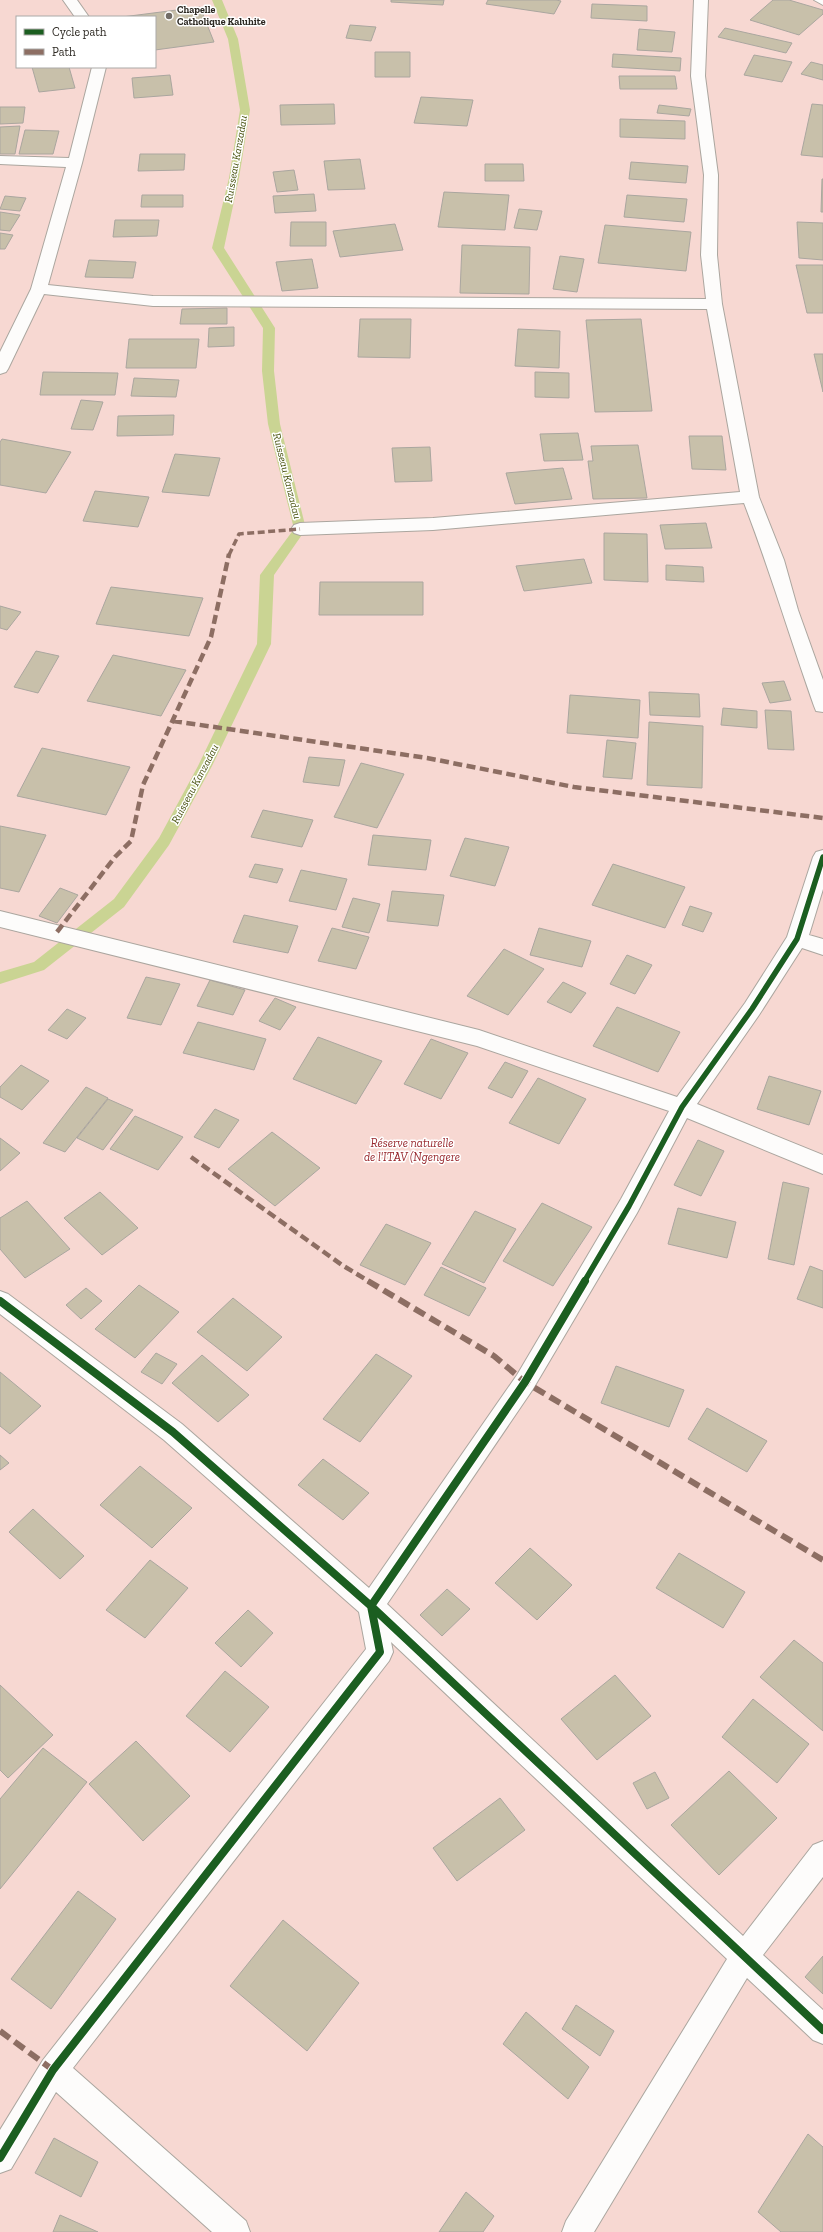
<svg xmlns="http://www.w3.org/2000/svg" width="823" height="2232" font-family="'Zilla Slab',serif">
  <style>
    .green { fill: #f7d8d2; fill-rule: evenodd }
    .lines { fill: none; stroke-linecap: round; stroke-linejoin: round }
    .stream { fill: #cad493; fill-rule: evenodd }
    .building { fill: #c8c0aa; stroke: #aaa69f }
    .street-casing { stroke: #aba69f; stroke-width: 2 }
    .street { fill: #fdfcfb; fill-rule: evenodd }
    .quiet-far2 { stroke: #8d6e63; stroke-width: 3.5; stroke-dasharray: 7 3.5; stroke-linecap: butt }
    .quiet-far1 { stroke: #8d6e63; stroke-width: 4.5; stroke-dasharray: 9 4.5; stroke-linecap: butt }
    .quiet { stroke: #8d6e63; stroke-width: 6; stroke-dasharray: 12 6; stroke-linecap: butt }
    .cycleway-far1-casing { stroke: #fff; stroke-width: 8 }
    .cycleway-casing { stroke: #fff; stroke-width: 10 }
    .cycleway-far1 { stroke: #1b5e20; stroke-width: 5.5 }
    .cycleway { stroke: #1b5e20; stroke-width: 8 }
    .poi-dot { fill: #726d67; stroke: #fff; stroke-width: 1.5 }
    .labels { text-anchor: middle; dominant-baseline: central; stroke-width: 3; stroke-linejoin: round; paint-order: stroke }
    .far-poi-label { font-size: 10px; font-weight: bold; fill: #2d2923; stroke: #fff; text-anchor: start }
    .far-water-label { font-size: 11px; font-style: italic; fill: #47510e; stroke: #fff }
    .park-label { font-size: 12px; font-style: italic; fill: #98292e; stroke: #fff }
  </style>
  <rect width="100%" height="100%" fill="#f3ece4"/>
  <path class="green" d="M0,0H823V2232H0ZM17,17H155V67H17Z"/>
  <g class="lines">
    <path class="stream" d="M212,0H222L238,39L250,110L239,178L224,248L275,328L274,371L280,424L306,529L274,575L271,644L212,766L169,845L124,907L44,970L0,984V972L34,962L114,899L159,838L198,766L257,644L260,575L294,529L268,424L262,371L263,328L212,248L229,178L240,110L228,39Z"/>
  </g>
  <path class="building" d="M391,0H444L443,5L391,2Z
    M488,0H556L561,1L554,14L486,4Z
    M773,0H789L823,10V14L799,35L750,20Z
    M592,4L647,6V21L591,18Z
    M200,7L214,42L155,50V17H122Z
    M350,25L376,27L371,41L346,38Z
    M725,28L792,43L786,53L718,37Z
    M639,29L675,32L672,52L637,50Z
    M375,52H410V77H375Z
    M613,54L681,58L680,71L612,67Z
    M754,55L792,62L782,82L744,75Z
    M811,62L823,65V80L801,74Z
    M32,67H69L75,88L39,92Z
    M170,75L173,95L134,98L132,78Z
    M619,76H675L677,89H620Z
    M421,97L473,100L467,126L414,123Z
    M334,104L335,124L281,125L280,105Z
    M812,104L823,105V157L801,155Z
    M659,105L691,109L689,116L657,113Z
    M0,107H25L23,123L0,124Z
    M620,119L685,121V139L620,137Z
    M20,126L15,154H0V127Z
    M25,130L59,131L53,154H19Z
    M140,154H185L184,170L138,171Z
    M360,159L365,189L328,190L324,161Z
    M631,162L688,166L686,183L629,179Z
    M485,164H523L524,181H485Z
    M294,170L298,190L277,192L273,172Z
    M822,179H823V212H821Z
    M444,192L509,195L505,230L438,227Z
    M314,194L316,211L275,213L273,196Z
    M142,195H183V207H141Z
    M627,195L687,199L684,222L624,217Z
    M5,196L26,198L20,211L0,209Z
    M519,209L542,211L537,230L514,228Z
    M0,212L20,215L10,231L0,230Z
    M115,220H159L157,236L113,237Z
    M291,222H326V246H290Z
    M797,222L823,223V260L799,258Z
    M395,224L403,250L340,257L333,231Z
    M605,225L691,232L686,271L598,263Z
    M0,233L13,235L5,249H0Z
    M462,245L530,247L529,294L460,293Z
    M560,256L584,259L577,292L553,289Z
    M312,259L318,288L282,291L276,262Z
    M89,260L136,262L133,278L85,277Z
    M796,265H823V313H807Z
    M227,308V324H180L182,309Z
    M360,319H411L410,358L358,357Z
    M641,319L652,411L595,412L586,320Z
    M234,327V346L208,347L209,328Z
    M518,329L560,331L559,368L515,366Z
    M129,339H199L196,368H126Z
    M814,354H823V392Z
    M43,372L118,373L115,395H40Z
    M535,372L569,373V398L535,397Z
    M134,378L179,380L176,397L131,396Z
    M81,400L103,402L93,430L71,429Z
    M174,415L173,435L117,436L118,416Z
    M578,433L583,460L544,461L540,434Z
    M689,436H722L726,470L692,469Z
    M2,439L71,452L46,493L0,485V442Z
    M638,445L647,498L593,499L588,461H593L591,446Z
    M430,447L432,481L395,482L392,448Z
    M175,454L220,458L209,496L162,492Z
    M563,468L572,499L515,504L506,473Z
    M95,491L149,497L138,527L83,521Z
    M706,523L712,548L665,549L660,525Z
    M604,533L647,534L648,582L604,580Z
    M584,559L592,583L524,591L516,566Z
    M666,565L703,567L704,582L666,580Z
    M320,582H423V615H319Z
    M111,587L203,598L189,636L96,624Z
    M0,606L21,612L7,630L0,628Z
    M36,651L59,656L38,693L14,687Z
    M113,655L186,670L161,716L87,701Z
    M784,681L791,700L770,703L762,683Z
    M649,692L699,694L700,717L650,715Z
    M570,695L640,700L638,738L567,733Z
    M723,708L757,711V728L721,725Z
    M765,710L791,711L794,750L768,749Z
    M649,722L703,726L702,788L647,785Z
    M607,740L636,743L632,779L603,777Z
    M42,748L130,767L106,815L17,796Z
    M309,757L345,760L339,786L303,782Z
    M361,763L404,774L377,828L334,817Z
    M263,810L313,820L302,847L251,837Z
    M0,826L46,835L19,892L0,888Z
    M373,835L431,840L426,870L368,865Z
    M465,838L509,847L495,886L450,876Z
    M255,864L283,869L277,883L249,877Z
    M613,864L685,887L665,928L592,905Z
    M301,870L347,879L336,910L289,901Z
    M60,888L78,895L57,923L39,916Z
    M392,891L444,895L438,926L387,921Z
    M353,898L380,904L369,933L342,927Z
    M690,906L712,913L703,932L682,925Z
    M244,915L298,926L288,953L233,942Z
    M332,928L369,937L356,969L318,961Z
    M539,928L591,941L582,967L530,955Z
    M504,949L544,969L508,1015L467,996Z
    M627,955L652,965L635,994L610,984Z
    M146,977L180,984L161,1025L127,1018Z
    M210,980L245,990L233,1015L197,1006Z
    M563,982L586,993L571,1013L547,1002Z
    M275,998L296,1007L280,1030L259,1021Z
    M617,1007L680,1032L658,1072L593,1046Z
    M67,1009L86,1018L67,1039L48,1030Z
    M198,1022L266,1039L254,1070L183,1053Z
    M318,1037L382,1061L356,1104L293,1079Z
    M431,1039L468,1053L441,1099L404,1084Z
    M505,1062L528,1071L512,1098L488,1088Z
    M21,1065L49,1081L22,1110L0,1097V1087Z
    M769,1076L821,1091L809,1125L757,1109Z
    M538,1078L586,1099L559,1144L509,1123Z
    M86,1087L108,1098L65,1152L43,1143Z
    M108,1099L133,1110L103,1150L77,1138Z
    M215,1109L239,1120L219,1148L194,1137Z
    M135,1116L183,1137L158,1170L110,1149Z
    M272,1132L320,1168L275,1206L228,1169Z
    M0,1138L20,1153L0,1171Z
    M698,1140L724,1151L701,1196L674,1185Z
    M783,1182L809,1188L794,1265L768,1259Z
    M100,1192L138,1228L102,1255L64,1218Z
    M27,1201L70,1249L25,1278L0,1249V1218Z
    M542,1203L592,1227L553,1286L503,1261Z
    M678,1208L736,1222L727,1258L668,1244Z
    M475,1211L516,1229L484,1283L442,1264Z
    M386,1224L431,1243L405,1285L360,1265Z
    M810,1266L823,1271V1308L797,1299Z
    M441,1267L486,1288L469,1316L424,1295Z
    M139,1285L179,1312L135,1358L95,1329Z
    M86,1288L102,1301L81,1319L66,1305Z
    M233,1298L282,1337L247,1371L197,1332Z
    M156,1353L177,1364L162,1384L141,1372Z
    M376,1354L412,1376L360,1442L323,1419Z
    M202,1355L249,1395L218,1422L172,1383Z
    M616,1366L684,1390L669,1427L601,1403Z
    M0,1372L41,1406L10,1434L0,1426Z
    M707,1408L767,1441L747,1472L688,1439Z
    M0,1455L9,1463L0,1470Z
    M323,1459L369,1493L343,1520L298,1485Z
    M140,1466L192,1508L152,1548L100,1505Z
    M33,1509L84,1556L60,1579L9,1532Z
    M530,1548L572,1585L537,1620L495,1583Z
    M679,1553L745,1592L723,1628L656,1588Z
    M150,1560L188,1588L145,1638L106,1610Z
    M447,1589L470,1609L442,1636L420,1615Z
    M248,1610L273,1633L241,1667L215,1643Z
    M794,1640L823,1663V1731L760,1677Z
    M225,1671L269,1707L230,1752L186,1716Z
    M615,1675L651,1716L597,1760L561,1719Z
    M0,1685L53,1735L8,1778L0,1770Z
    M753,1699L809,1744L777,1783L722,1737Z
    M136,1741L190,1796L143,1841L89,1784Z
    M43,1748L87,1782L0,1889V1799Z
    M729,1771L777,1818L719,1875L671,1825Z
    M655,1772L669,1798L647,1809L633,1783Z
    M500,1798L525,1830L457,1881L433,1848Z
    M78,1891L116,1919L51,2009L11,1979Z
    M283,1920L359,1983L307,2051L230,1986Z
    M823,1956V1994L805,1977Z
    M576,2005L614,2031L600,2056L562,2029Z
    M526,2012L589,2067L568,2099L503,2044Z
    M808,2134L823,2147V2232H781L758,2212Z
    M54,2138L98,2162L81,2197L35,2173Z
    M466,2192L494,2216L483,2232H439Z
    M60,2215L98,2232H53Z"/>
  <g class="lines">
    <g class="street-casing">
      <path id="street" d="M63,0H77L89,17H75Z
        M694,0H708L705,76L718,175L717,255L722,304L759,497L784,560L798,610L823,680V712L816,711L814,706C790,638 770,570 744,503L433,530L300,535L294,533L291,529L294,525L300,523L433,518L740,492L707,309L153,306L44,294L8,369L6,372L0,374V352L31,289L66,167L0,164V156L69,158L92,67H106L82,163L48,285L153,296L706,299L701,255L704,175L691,76Z
        M814,0H823V5Z
        M823,850V889L809,935L823,939V955L802,948L759,1015L697,1104L823,1155V1174L687,1118L637,1213L533,1389L387,1604L743,1936L813,1845L823,1841V1877L763,1955L823,2010V2044L813,2040L747,1978L594,2232H562L566,2221L727,1959L391,1642L393,1652L389,1661L73,2068L246,2221L250,2232H212L56,2092L11,2169L0,2173V2130L43,2060L366,1649L359,1612L164,1440L0,1314V1291L8,1294L182,1424L369,1588L517,1375L621,1199L669,1111L477,1046L0,927V911L479,1030L677,1097L745,1003L787,937L813,857L816,852Z"/>
    </g>
    <use href="#street" class="street"/>
    <path class="quiet-far2" d="M229,555L239,534L300,529"/>
    <path class="quiet-far1" d="M173,721L427,758L574,787L823,818
      M57,932L115,857L131,841L143,785L211,637L229,554
      M191,1157L342,1265L370,1282"/>
    <path class="quiet" d="M368,1281L494,1356L525,1382L823,1560
      M0,2031L53,2070"/>
    <g class="cycleway-far1-casing">
      <path id="cycleway-far1" d="M584,1282L629,1206L682,1107L752,1009L797,939L823,857"/>
    </g>
    <g class="cycleway-casing">
      <path id="cycleway" d="M0,1301L173,1432L371,1606L823,2030
        M0,2158L53,2070L380,1652L371,1606L525,1382L585,1281"/>
    </g>
    <use href="#cycleway-far1" class="cycleway-far1"/>
    <use href="#cycleway" class="cycleway"/>
  </g>
  <circle class="poi-dot" cx="169" cy="16" r="4"/>
  <g class="labels">
    <g class="far-poi-label">
      <text x="177" y="10">Chapelle<tspan x="177" dy="12">Catholique Kaluhite</tspan></text>
    </g>
    <g class="far-water-label">
      <text transform="translate(236 159) rotate(-80)">Ruisseau Kanzadau</text>
      <text transform="translate(287 476) rotate(76)">Ruisseau Kanzadau</text>
      <text transform="translate(195 784) rotate(-62)">Ruisseau Kanzadau</text>
    </g>
    <g class="park-label">
      <text x="412" y="1143">Réserve naturelle<tspan x="412" dy="14">de l'ITAV (Ngengere</tspan></text>
    </g>
  </g>
  <rect x="16" y="16" width="140" height="52" fill="#ffffff" stroke="#aba9a7"/>
  <rect x="24" y="29" width="20" height="6" fill="#1b5e20" stroke="#aba9a7"/>
  <text x="52" y="36" font-size="12" fill="#2d2923">Cycle path</text>
  <rect x="24" y="49" width="20" height="6" fill="#8d6e63" stroke="#aba9a7"/>
  <text x="52" y="56" font-size="12" fill="#2d2923">Path</text>
</svg>
